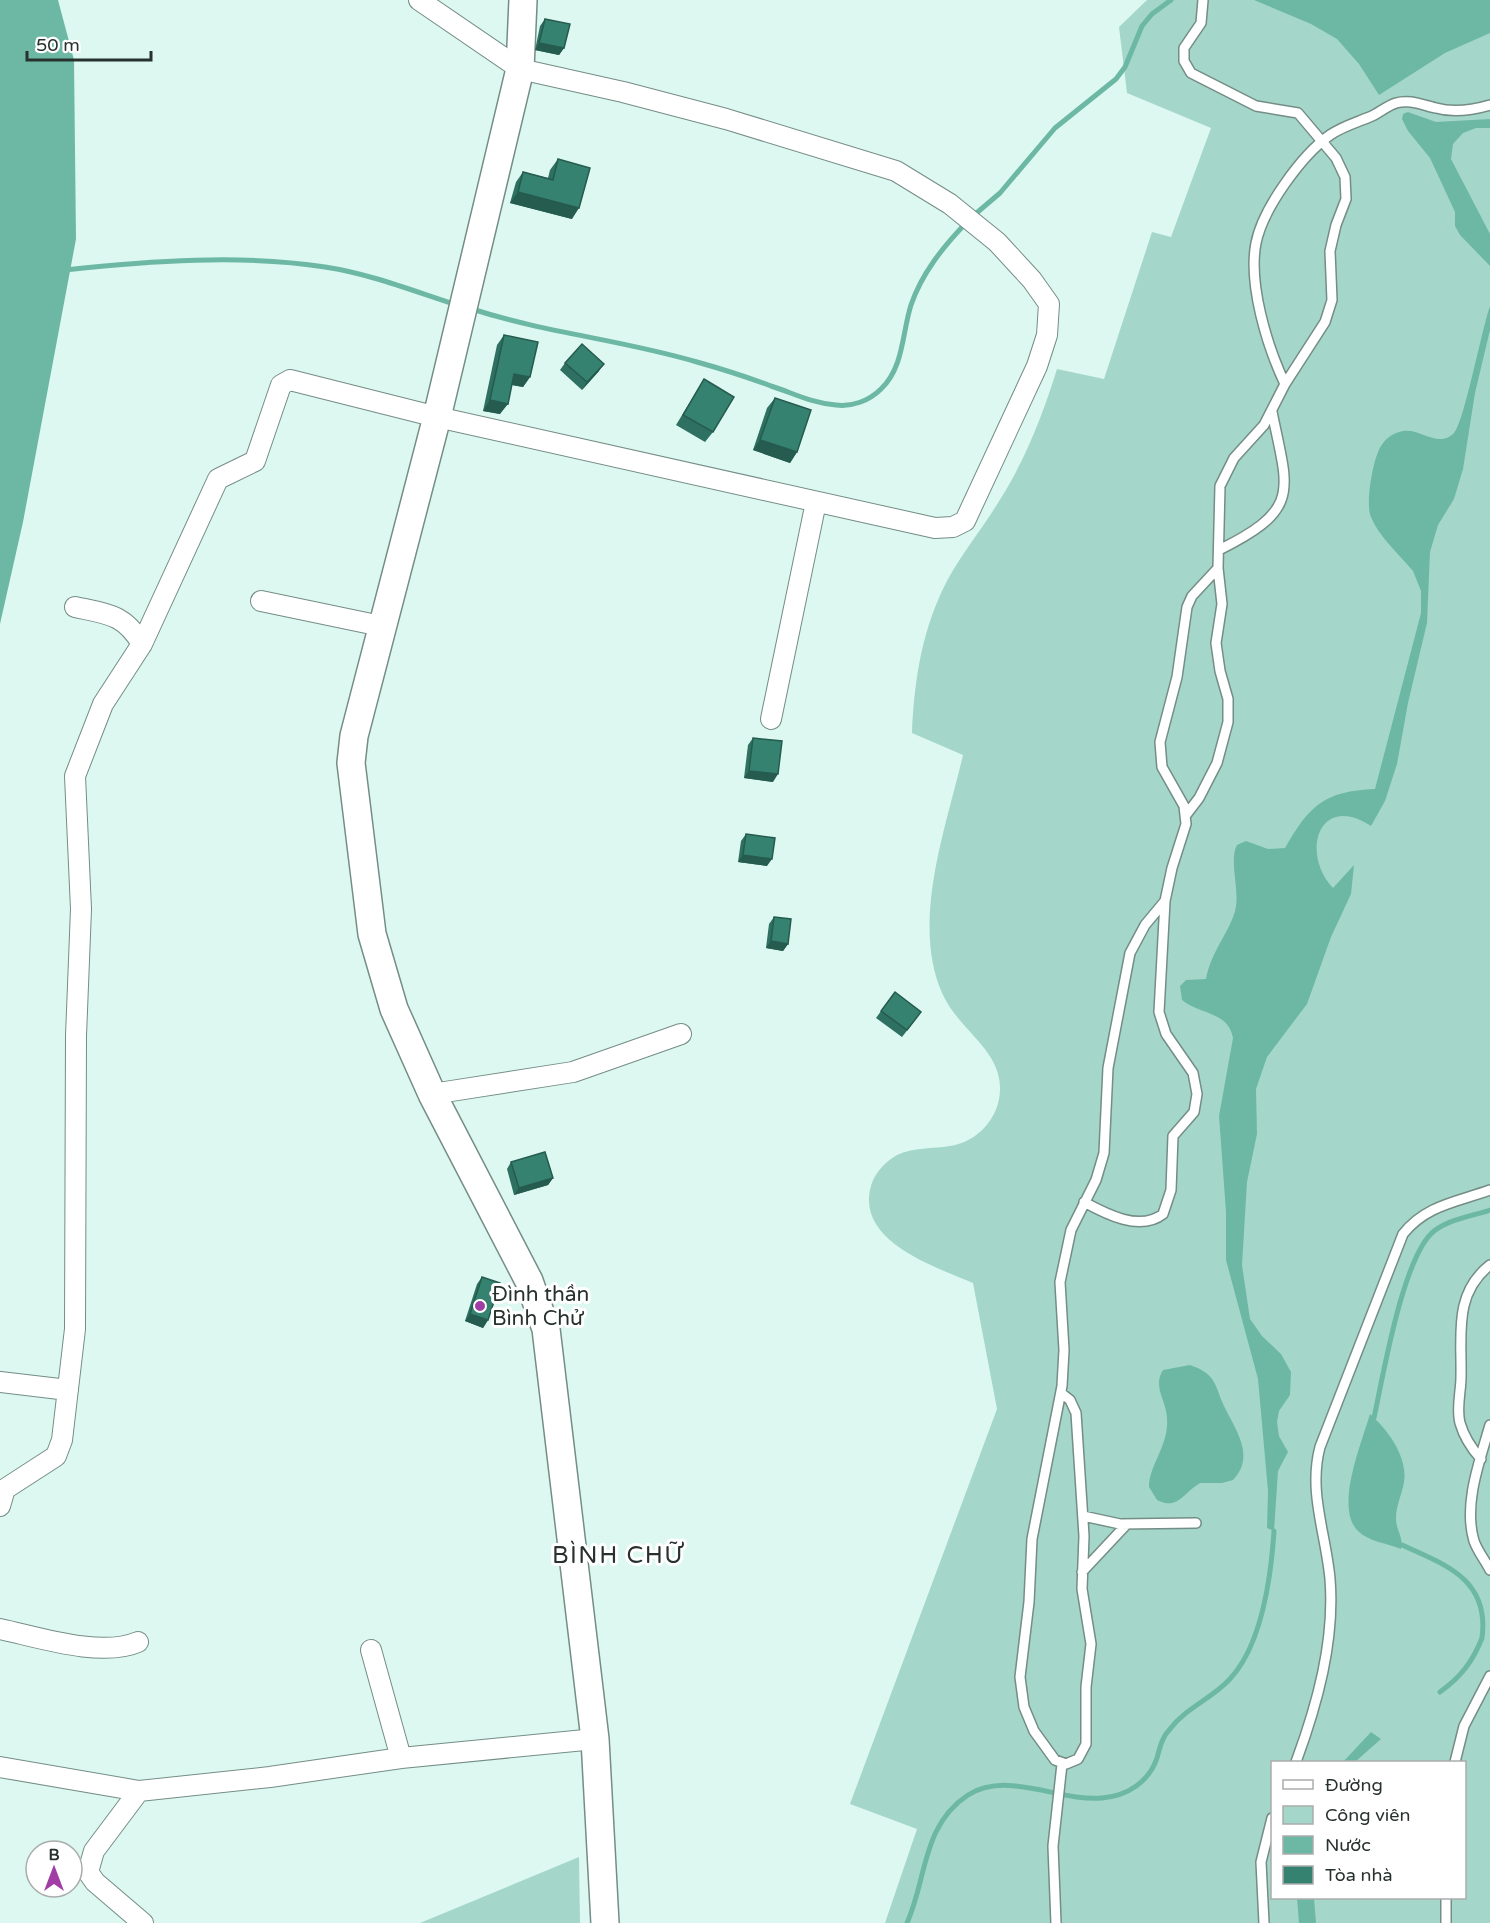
<svg xmlns="http://www.w3.org/2000/svg" width="1490" height="1923" font-family="'Varela Round',sans-serif">
  <style>
    .green { fill: #a4d7c9; fill-rule: evenodd }
    .water { fill: #6db8a5 }
    .lines { fill: none; stroke-linecap: round; stroke-linejoin: round }
    .stream { stroke: #6db8a5; stroke-width: 5 }
    .lane-casing { stroke: #748d86; stroke-width: 12 }
    .street-casing { stroke: #748d86; stroke-width: 22 }
    .secondary-casing { stroke: #748d86; stroke-width: 30 }
    .lane { stroke: #fff; stroke-width: 9 }
    .street { stroke: #fff; stroke-width: 20 }
    .secondary { stroke: #fff; stroke-width: 27 }
    .wall { fill: #2e7061 }
    .shaded-wall { fill: #265b4f }
    .building { fill: #368271; stroke: #265b4f; stroke-width: 1.5 }
    .poi-dot { fill: #a03ea5; stroke: #fff; stroke-width: 2 }
    .labels { text-anchor: middle; dominant-baseline: central; stroke-width: 6; stroke-linejoin: round; paint-order: stroke }
    .poi-label { font-size: 21px; fill: #27322e; stroke: #fff; text-anchor: start }
    .quarter-label { font-size: 24px; letter-spacing: 1.5px; fill: #27322e; stroke: #fff }
  </style>
  <rect width="100%" height="100%" fill="#ddf8f0"/>
  <path class="green" d="M1147,0H1490V1923H885L917,1829L850,1804L997,1409L973,1283C935,1267 859,1242 870,1190C873,1175 883,1163 897,1155C913,1147 933,1149 950,1146C978,1142 1000,1117 1000,1089C1001,1050 959,1030 943,995C910,924 946,828 963,755L912,733C914,684 921,636 942,591C958,557 982,530 1001,498C1026,458 1043,414 1057,369L1104,379L1152,232L1171,237L1211,128L1127,93L1119,27ZM1272,1762H1464V1898H1272Z
    M579,1857L580,1923H420Z"/>
  <path class="water" d="M0,0H58L74,60L76,239L23,522L0,624Z
    M1254,0H1490V33L1445,53L1379,95L1359,64L1337,39L1311,24Z
    M1408,112L1436,122L1490,119V128H1476L1463,133L1453,144L1451,159L1490,234V266L1460,235L1455,226V212L1430,158L1408,131L1402,119L1403,114Z
    M1490,306V330L1475,393L1463,469L1454,499L1438,525L1430,552L1427,623L1408,703L1397,764L1385,801L1371,826C1319,792 1300,853 1333,888L1354,865L1351,894L1331,937L1307,1004L1267,1057L1256,1089L1257,1134L1247,1182L1242,1265L1250,1319L1262,1336L1281,1354L1291,1372L1290,1395L1279,1411L1277,1422L1279,1436L1288,1452L1278,1471L1274,1531L1267,1528L1268,1491L1258,1379L1226,1260V1212L1219,1116L1233,1038C1228,1011 1200,1015 1182,1000L1180,986L1186,980L1206,979C1211,950 1233,928 1236,906C1239,889 1229,858 1237,845L1246,841L1268,849L1285,848C1309,806 1324,791 1375,789L1421,613V591L1413,571C1400,555 1379,537 1371,517C1365,504 1373,458 1381,446C1386,438 1393,433 1403,431C1421,428 1438,449 1454,433C1464,423 1482,328 1490,306Z
    M1190,1365C1219,1375 1214,1387 1226,1410C1237,1432 1255,1457 1233,1480L1222,1483H1200C1184,1492 1178,1511 1157,1500L1149,1487C1149,1465 1169,1445 1167,1419C1167,1401 1152,1387 1163,1370Z
    M1370,1414C1388,1430 1408,1457 1404,1482C1402,1494 1396,1506 1396,1518C1396,1531 1404,1537 1401,1549C1387,1543 1369,1542 1358,1531C1334,1508 1362,1442 1370,1414Z
    M1371,1732L1381,1739L1355,1762H1343Z
    M1297,1898H1314L1316,1923H1299Z"/>
  <g class="lines">
    <path class="stream" d="M973,216L1000,193L1055,128L1116,79L1125,67L1142,26L1152,14L1171,0
      M65,270C148,261 243,254 325,267C371,274 413,291 457,305
      M472,309C546,333 623,340 697,362C722,369 747,377 771,386C793,393 811,403 836,405C852,407 869,401 881,389C904,367 902,333 911,305C922,273 943,247 966,223
      M1374,1418C1383,1376 1403,1256 1434,1231C1450,1219 1472,1216 1490,1210
      M1402,1545C1443,1564 1490,1578 1482,1638C1473,1661 1461,1677 1440,1692
      M907,1923C927,1878 922,1825 968,1795C1008,1770 1059,1802 1102,1798C1127,1796 1149,1782 1157,1758C1160,1747 1162,1737 1170,1729C1186,1708 1211,1699 1229,1680C1262,1646 1271,1576 1274,1531"/>
    <g class="lane-casing">
      <path id="lane" d="M1285,384C1267,346 1248,284 1256,243C1263,208 1302,155 1330,135C1343,126 1358,122 1372,116C1380,112 1387,106 1396,103C1410,99 1422,105 1436,108C1453,113 1473,110 1490,105
        M1219,550C1302,509 1288,491 1272,412
        M1186,815L1199,798L1217,763L1228,722V699L1220,671L1216,643L1222,604L1218,568L1220,486L1234,458L1264,425L1285,384L1325,322L1332,300L1330,251L1336,225L1346,199L1345,177L1336,158L1298,113L1256,106L1191,73L1184,61V48L1201,23L1203,0
        M1084,1202C1106,1214 1140,1232 1163,1214L1171,1190L1173,1136L1194,1112L1197,1094L1193,1073L1166,1034L1159,1012L1165,901L1172,868L1186,824L1184,806L1162,767L1160,742L1177,677L1187,607L1192,596L1218,568
        M1061,1393L1070,1400L1076,1413L1084,1536L1082,1589L1091,1644L1086,1687V1744L1078,1759L1066,1764L1055,1760L1034,1731L1024,1707L1020,1677L1029,1602L1032,1539L1062,1386L1064,1350L1060,1282L1071,1230L1096,1180L1104,1153L1108,1068L1130,953L1145,925L1165,901
        M1490,1425C1480,1460 1463,1504 1474,1541C1478,1552 1485,1560 1490,1570
        M1481,1459C1472,1449 1464,1437 1460,1423C1456,1408 1461,1392 1461,1377C1462,1336 1453,1294 1490,1265
        M1083,1516L1120,1524L1196,1523
        M1082,1572L1127,1524
        M1296,1762C1317,1705 1335,1641 1330,1579C1326,1534 1308,1492 1320,1447L1403,1234C1426,1205 1457,1202 1490,1190
        M1455,1762L1464,1726L1490,1676
        M1446,1898V1923
        M1056,1923L1053,1846L1062,1764
        M1264,1923L1261,1862L1272,1818"/>
    </g>
    <g class="street-casing">
      <path id="street" d="M261,601L381,626
        M75,607C108,614 124,614 142,644
        M771,719L816,502
        M432,1094L573,1072L681,1034
        M0,1382L68,1390
        M0,1506L5,1489L56,1456L62,1440L75,1329L76,1036L81,909L75,776L103,704L142,644L218,479L255,461L281,385L290,380L437,417L935,528L953,527L965,521L1037,366L1047,335L1049,304L1032,280L997,242L950,204L896,171L726,119L623,92L520,69L419,0
        M0,1629C38,1637 101,1658 138,1642
        M371,1650L401,1758
        M0,1767L139,1791L270,1777L401,1758L595,1739
        M139,1791L94,1851L88,1872L95,1882L143,1923"/>
    </g>
    <g class="secondary-casing">
      <path id="secondary" d="M523,0L520,69L437,417L354,736L351,763L372,934L394,1009L432,1094L529,1281L546,1329L595,1739L605,1923"/>
    </g>
    <use href="#lane" class="lane"/>
    <use href="#street" class="street"/>
    <use href="#secondary" class="secondary"/>
  </g>
  <path class="wall" d="M545,19L564,48L559,55L535,50L540,26Z
    M558,159L572,219L510,203L516,182L523,172L548,178L550,170Z
    M504,335L530,377L523,387L512,385L500,414L483,411L497,345Z
    M565,363L599,371L582,390L560,370Z
    M704,379L713,432L705,442L676,425Z
    M775,398L797,452L790,463L753,450L767,408Z
    M753,738L773,782L744,778L748,745Z
    M746,834L767,866L738,862L741,841Z
    M774,917L788,944L783,951L766,948L769,924Z
    M895,992L916,1019L902,1037L876,1018Z
    M511,1162L553,1178L548,1185L514,1195L507,1169Z
    M482,1277L488,1320L483,1328L465,1321L477,1284Z"/>
  <path class="shaded-wall" d="M539,43L564,48L559,55L535,50Z
    M518,192L579,208L572,219L510,203Z
    M604,364L599,371L582,390L587,382Z
    M514,374L530,377L523,387L507,384Z
    M490,400L508,404L500,414L483,411Z
    M760,440L797,452L790,463L753,450Z
    M749,771L778,774L773,782L744,778Z
    M743,855L772,859L767,866L738,862Z
    M771,941L788,944L783,951L766,948Z
    M553,1178L548,1185L514,1195L519,1188Z
    M470,1314L488,1320L483,1328L465,1321Z"/>
  <path class="building" d="M545,19L570,24L564,48L539,43Z
    M558,159L590,168L579,208L518,192L523,172L553,180Z
    M504,335L538,342L530,377L514,374L508,404L490,400Z
    M582,344L604,364L587,382L565,363Z
    M704,379L734,397L713,432L683,415Z
    M775,398L811,410L797,452L760,440Z
    M753,738L782,741L778,774L749,771Z
    M746,834L775,838L772,859L743,855Z
    M774,917L791,919L788,944L771,941Z
    M895,992L921,1012L907,1030L881,1011Z
    M545,1152L553,1178L519,1188L511,1162Z
    M482,1277L500,1283L488,1320L470,1314Z"/>
  <circle class="poi-dot" cx="480" cy="1306" r="6"/>
  <g class="labels">
    <g class="poi-label">
      <text x="492" y="1294">Đình thần<tspan x="492" dy="24">Bình Chử</tspan></text>
    </g>
    <g class="quarter-label">
      <text x="618" y="1555">BÌNH CHỮ</text>
    </g>
  </g>
  <rect x="1271" y="1761" width="195" height="138" fill="#ffffff" stroke="#a9adab" stroke-width="1.5"/>
  <rect x="1283" y="1780" width="30" height="9" fill="#ffffff" stroke="#a9adab" stroke-width="1.5"/>
  <text x="1325" y="1791" font-size="18" fill="#27322e">Đường</text>
  <rect x="1283" y="1806" width="30" height="18" fill="#a4d7c9" stroke="#a9adab" stroke-width="1.5"/>
  <text x="1325" y="1821" font-size="18" fill="#27322e">Công viên</text>
  <rect x="1283" y="1836" width="30" height="18" fill="#6db8a5" stroke="#a9adab" stroke-width="1.5"/>
  <text x="1325" y="1851" font-size="18" fill="#27322e">Nước</text>
  <rect x="1283" y="1866" width="30" height="18" fill="#368271" stroke="#a9adab" stroke-width="1.5"/>
  <text x="1325" y="1881" font-size="18" fill="#27322e">Tòa nhà</text>
  <g transform="translate(54 1869)"><circle r="28" fill="#ffffff" stroke="#a9adab" stroke-width="1.5"/>
  <path d="M0-4.5L10 22L0 15L-10 22Z" fill="#a03ea5"/>
  <text y="-9" font-size="16" font-weight="bold" text-anchor="middle" fill="#27322e">B</text>
  </g>
  <path d="M27 51v9h124v-9" fill="none" stroke="#27322e" stroke-width="3"/>
  <text x="36" y="51" font-size="18" fill="#27322e" stroke="#ffffff" stroke-width="4.5" paint-order="stroke">50 m</text>
</svg>
